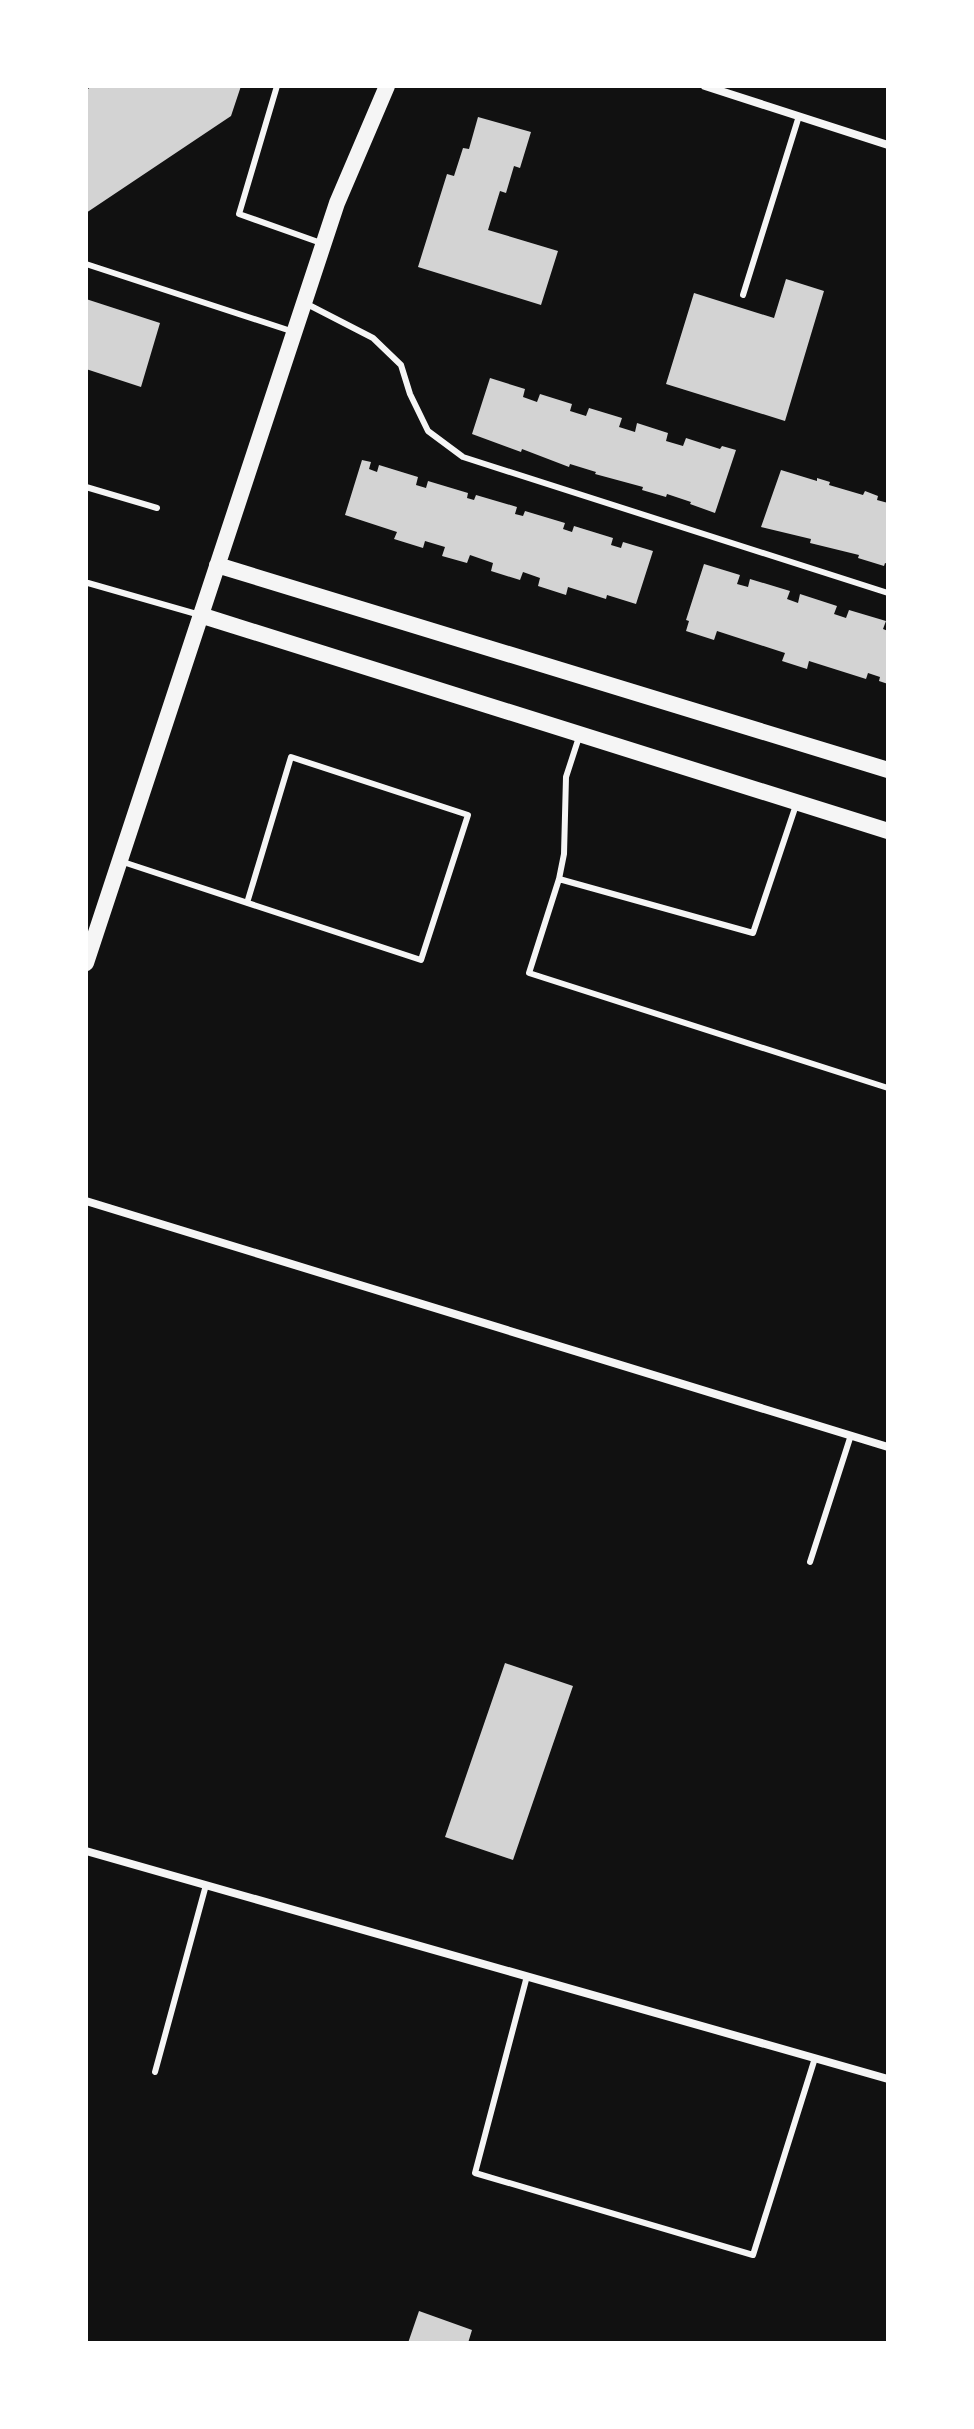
<svg xmlns="http://www.w3.org/2000/svg" width="974" height="2429" font-family="Ubuntu,sans-serif">
  <style>
    .building { fill: #d3d3d3 }
    .lines { fill: none; stroke-linecap: round; stroke-linejoin: round }
    .service { stroke: #f5f5f5; stroke-width: 6 }
    .minor { stroke: #f5f5f5; stroke-width: 8 }
    .secondary { stroke: #f5f5f5; stroke-width: 16 }
  </style>
  <rect width="100%" height="100%" fill="#111"/>
  <path class="building" d="M91,86H241L231,116L86,213V91Z
    M478,117L531,132L520,168L514,166L506,193L500,191L488,230L558,251L541,305L418,267L447,174L454,176L463,148L469,149Z
    M786,279L824,291L785,421L666,384L694,293L774,318Z
    M86,299L160,323L141,387L86,369Z
    M490,378L525,389L523,397L537,402L540,394L572,404L570,411L586,416L589,408L622,418L619,427L635,432L637,423L668,433L666,441L683,446L686,438L720,449L722,446L736,450L715,513L690,504L691,502L667,494L666,497L642,490L643,487L595,474L596,472L570,464L569,467L522,449L521,452L472,434Z
    M362,460L371,462L369,469L377,472L379,465L418,477L416,485L426,488L428,481L468,493L467,498L474,500L476,495L517,507L515,514L523,516L525,511L565,523L563,529L572,532L574,526L613,538L611,545L621,548L623,542L653,551L636,604L607,595L606,599L568,587L566,595L538,586L540,578L523,572L520,580L491,571L493,563L470,555L467,563L442,556L445,547L425,541L423,548L394,539L397,532L345,515Z
    M781,470L817,481V478L830,482L829,485L863,495L865,491L878,496L877,500L888,503V564L885,563L884,566L858,558L859,555L810,543L811,539L761,527Z
    M704,564L740,575L737,584L748,587L750,579L790,591L787,599L798,603L800,594L837,606L834,614L846,618L849,610L886,621L883,629L888,631V684L879,681L880,677L868,673L866,679L809,661L807,669L782,661L785,653L717,631L714,640L686,631L689,621L686,620Z
    M505,1663L573,1686L513,1860L445,1837Z
    M419,2311L472,2330L468,2343H408Z"/>
  <g class="lines">
    <path class="service" d="M277,86L239,214L321,243
      M86,264L294,332
      M743,295L799,116
      M307,304L373,338L401,365L410,394L428,431L463,457L888,593
      M86,487L157,508
      M88,583L200,615
      M580,734L566,777L564,854L559,879L753,933L796,805
      M123,862L421,960L468,815L291,757L247,903
      M559,879L529,973L888,1088
      M810,1562L851,1435
      M527,1976L475,2173L753,2255L815,2058
      M155,2072L206,1885"/>
    <path class="minor" d="M705,86L888,145
      M86,1201L888,1447
      M86,1851L888,2079"/>
    <path class="secondary" d="M217,565L888,770
      M200,615L888,831
      M86,963L337,203L387,86"/>
  </g>
  <rect width="974" height="2429" fill="none" stroke="#ffffff" stroke-width="176"/>
</svg>
